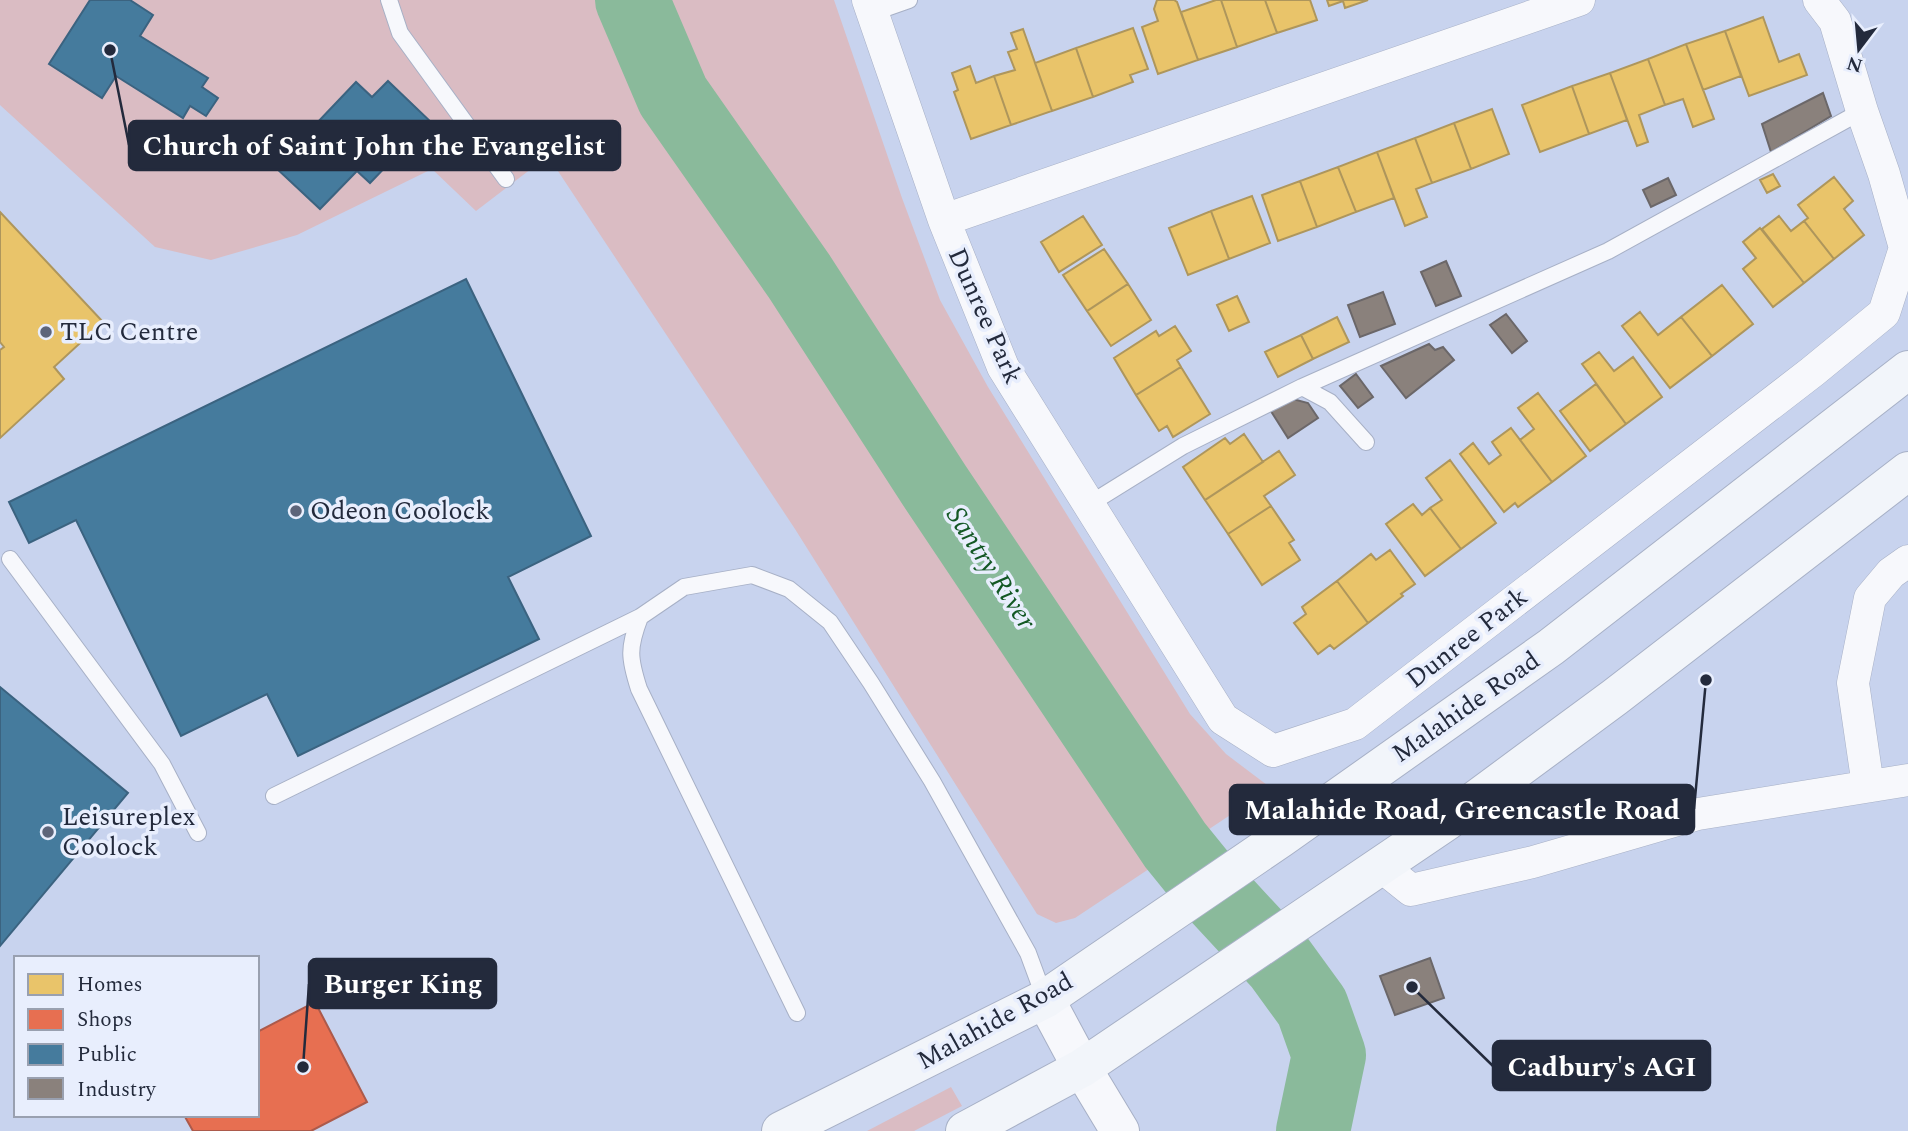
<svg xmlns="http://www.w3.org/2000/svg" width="1908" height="1131" font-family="Spectral,serif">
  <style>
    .green { fill: #dabcc3 }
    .homes { fill: #e9c46a; stroke: #ae965c; stroke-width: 2 }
    .shops { fill: #e76f51; stroke: #ac5a4b; stroke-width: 2 }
    .public { fill: #457b9d; stroke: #3b6380; stroke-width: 2 }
    .industry { fill: #8a817c; stroke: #6b6769; stroke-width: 2 }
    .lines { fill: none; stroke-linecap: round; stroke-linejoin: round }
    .river { stroke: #8aba9b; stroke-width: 74 }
    .service-casing { stroke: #a7b0c6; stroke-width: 18 }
    .minor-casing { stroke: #a7b0c6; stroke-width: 33 }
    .tertiary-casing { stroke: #a7b0c6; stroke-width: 40 }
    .secondary-casing { stroke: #a7b0c6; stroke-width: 40 }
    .service { stroke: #f7f8fc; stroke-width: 16 }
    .minor { stroke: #f7f8fc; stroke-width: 32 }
    .tertiary { stroke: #f7f8fc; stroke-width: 38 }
    .secondary { stroke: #f2f5fa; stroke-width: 38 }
    .poi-dot { fill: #5d657a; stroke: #e8eefd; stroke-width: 2.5 }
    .labels { text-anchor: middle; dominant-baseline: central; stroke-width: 7; stroke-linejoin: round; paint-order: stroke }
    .street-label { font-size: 26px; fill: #232a3c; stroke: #e8eefd }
    .poi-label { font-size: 26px; fill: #232a3c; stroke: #e8eefd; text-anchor: start }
    .water-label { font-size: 28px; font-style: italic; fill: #135824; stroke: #e8eefd }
    .leader { fill: none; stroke: #232a3c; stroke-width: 2.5 }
    .callout-dot { fill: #232a3c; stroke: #e8eefd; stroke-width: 2.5 }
    .callout { fill: #232a3c; stroke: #232a3c; stroke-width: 2.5 }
    .callout-label { font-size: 28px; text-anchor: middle; font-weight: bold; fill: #fff }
  </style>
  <rect width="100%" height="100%" fill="#c8d3ee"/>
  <path class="green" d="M0,0H834L902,198L940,300L988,387L1190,714L1226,754L1271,788L1075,918L1056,923L1037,914L795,529L548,156L476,211L432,169L297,235L211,260L155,247L0,105Z
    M951,1087L962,1106L914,1131H867Z"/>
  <path class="homes" d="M1157,0H1174L1177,2L1198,60L1158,74L1142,27L1158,21L1154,9Z
    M1216,0H1221L1237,47L1198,60L1181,12Z
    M1221,0H1265L1277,33L1237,47Z
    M1265,0H1310L1317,20L1277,33Z
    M1327,0H1368L1345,8L1343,1L1329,6Z
    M1763,17L1779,62L1799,54L1807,75L1749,96L1725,31Z
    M1133,28L1148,69L1130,75L1133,82L1093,97L1076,48Z
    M1023,29L1052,111L1011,125L994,76L1015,70L1008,52L1017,49L1011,33Z
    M1725,31L1741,76L1703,90L1686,44Z
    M1686,44L1714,119L1693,127L1683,99L1665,105L1648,59Z
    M1076,48L1093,97L1052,111L1035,63Z
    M1648,59L1665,105L1639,115L1648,142L1637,146L1610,73Z
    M970,66L976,83L994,76L1011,125L971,139L954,92L958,90L952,73Z
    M1610,73L1627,120L1589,134L1572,86Z
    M1572,86L1589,134L1540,152L1522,105Z
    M1492,109L1509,154L1471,169L1454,123Z
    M1454,123L1471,169L1432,183L1415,138Z
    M1415,138L1432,183L1416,189L1427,217L1405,226L1377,152Z
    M1377,152L1394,198L1356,212L1338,167Z
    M1338,167L1356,212L1317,227L1300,181Z
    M1773,174L1780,186L1767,193L1760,180Z
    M1834,177L1853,201L1844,209L1864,235L1834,259L1804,221L1808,218L1798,205Z
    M1300,181L1317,227L1278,241L1262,195Z
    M1252,196L1270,243L1229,259L1211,211Z
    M1211,211L1229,259L1188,275L1169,228Z
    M0,212L103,322L54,367L64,379L0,438V350L4,347L0,342Z
    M1083,216L1102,245L1059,272L1041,242Z
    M1779,216L1791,231L1804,221L1834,259L1804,283L1762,229Z
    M1760,228L1804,283L1773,307L1743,269L1756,258L1743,242Z
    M1104,249L1128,284L1087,311L1063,275Z
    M1128,284L1151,320L1111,346L1087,311Z
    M1722,285L1753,324L1712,356L1681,317Z
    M1237,296L1249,322L1229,331L1217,305Z
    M1640,312L1658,335L1681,317L1712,356L1670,388L1622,326Z
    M1337,317L1349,342L1313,359L1301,335Z
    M1175,326L1191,351L1177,360L1181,367L1136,395L1114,358L1156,331L1159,336Z
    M1301,335L1313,359L1278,377L1265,352Z
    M1599,352L1614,371L1633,357L1662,397L1626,424L1582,364Z
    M1181,367L1210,414L1173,437L1167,426L1159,431L1136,395Z
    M1596,384L1626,424L1590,451L1560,411Z
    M1538,393L1586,456L1552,482L1520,440L1534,429L1518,408Z
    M1511,428L1552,482L1518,507L1515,503L1504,512L1460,454L1473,443L1489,464L1501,455L1492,442Z
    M1244,434L1263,462L1205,500L1183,467L1225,438L1230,444Z
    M1279,451L1295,475L1264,496L1271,506L1228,534L1205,500Z
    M1450,460L1496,523L1461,549L1430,508L1442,500L1426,478Z
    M1413,504L1422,515L1430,508L1461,549L1425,576L1386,524Z
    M1271,506L1294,540L1289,543L1300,560L1262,585L1228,534Z
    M1390,550L1415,584L1401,594L1403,596L1368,623L1337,581L1371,554L1376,560Z
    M1337,581L1368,623L1334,649L1330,645L1318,654L1294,623L1306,614L1302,607Z"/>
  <path class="shops" d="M315,1002L367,1102L311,1131H193L184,1115H257V1032Z"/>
  <path class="public" d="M90,0H130L153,15L140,36L208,78L202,87L218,98L206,116L190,106L183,118L116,76L102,98L49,64Z
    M388,81L434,125L397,164L393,159L370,183L357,171L320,209L275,167L356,82L372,97Z
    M466,279L591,536L508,577L539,639L298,756L267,694L181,736L76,520L29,543L9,502Z
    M0,687L128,793L0,946Z"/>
  <path class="industry" d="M1823,93L1831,116L1771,152L1762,124Z
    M1668,178L1676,195L1651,207L1643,190Z
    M1446,261L1461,296L1436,306L1421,272Z
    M1383,292L1395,324L1360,337L1348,305Z
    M1506,314L1527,341L1512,353L1490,325Z
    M1429,344L1435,350L1443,347L1454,360L1406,398L1381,366Z
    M1356,374L1373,397L1358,408L1340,386Z
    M1285,397L1308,403L1318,418L1288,438L1269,408Z
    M1430,958L1444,998L1395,1015L1380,976Z"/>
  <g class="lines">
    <path class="river" d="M632,0L673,96L799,276L934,485L1175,845L1205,882L1280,963L1312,1007L1329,1055L1313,1131"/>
    <g class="service-casing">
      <path id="service" d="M389,0L400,33L506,179
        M872,13L909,0
        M1302,387L1608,251L1862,111
        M1088,505L1183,446L1302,387L1330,402L1366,442
        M10,559L162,764L198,833
        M640,617C628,648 629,658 639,689L797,1013
        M274,796L640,617L684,587L752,575L789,589L830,622L871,683L932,781L1028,953L1045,999"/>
    </g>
    <g class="minor-casing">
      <path id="minor" d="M868,0L944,220L1003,367L1223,719L1273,751L1355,724L1812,372L1884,313L1905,248L1884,174L1862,111L1835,21L1819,0
        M944,220L1579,0
        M1868,786L1853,683L1870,598L1891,573L1908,561
        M1381,866L1411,890L1533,862L1698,814L1908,780"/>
    </g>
    <g class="tertiary-casing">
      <path id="tertiary" d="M1045,999L1082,1068L1120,1131"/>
    </g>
    <g class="secondary-casing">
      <path id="secondary" d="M781,1131L1045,999L1281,838L1551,647L1908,370
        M965,1131L1082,1068L1447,821L1615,697L1908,471"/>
    </g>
    <use href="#service" class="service"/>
    <use href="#minor" class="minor"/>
    <use href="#tertiary" class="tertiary"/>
    <use href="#secondary" class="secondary"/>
  </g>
  <g class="poi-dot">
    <circle cx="46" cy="332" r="7"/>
    <circle cx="296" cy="511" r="7"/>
    <circle cx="48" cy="832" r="7"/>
  </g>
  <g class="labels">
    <g class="street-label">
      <text transform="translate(985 316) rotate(66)">Dunree Park</text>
      <text transform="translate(1467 638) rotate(-38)">Dunree Park</text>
      <text transform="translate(1466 707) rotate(-35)">Malahide Road</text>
      <text transform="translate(995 1021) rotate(-29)">Malahide Road</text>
    </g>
    <g class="poi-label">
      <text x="60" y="332">TLC Centre</text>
      <text x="310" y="511">Odeon Coolock</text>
      <text x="62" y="817">Leisureplex<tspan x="62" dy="30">Coolock</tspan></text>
    </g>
    <g class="water-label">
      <text transform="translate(991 568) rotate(57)">Santry River</text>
    </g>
  </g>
  <path class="leader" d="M110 50L129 145M1706 680L1694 809M303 1067L309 984M1412 987L1493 1066"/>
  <g class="callout-dot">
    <circle cx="110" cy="50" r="7"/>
    <circle cx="1706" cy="680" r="7"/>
    <circle cx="303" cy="1067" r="7"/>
    <circle cx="1412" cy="987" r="7"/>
  </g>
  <g class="callout">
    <rect x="129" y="121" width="491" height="49" rx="7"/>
    <rect x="1230" y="785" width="464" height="49" rx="7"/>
    <rect x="309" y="959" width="187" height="49" rx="7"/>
    <rect x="1493" y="1041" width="217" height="49" rx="7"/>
  </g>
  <g class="callout-label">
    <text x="374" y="155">Church of Saint John the Evangelist</text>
    <text x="1462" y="819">Malahide Road, Greencastle Road</text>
    <text x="403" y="993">Burger King</text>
    <text x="1602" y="1076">Cadbury's AGI</text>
  </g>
  <rect x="14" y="956" width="245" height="161" fill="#e8eefd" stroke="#99a0b0" stroke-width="2"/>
  <rect x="28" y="974" width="35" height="21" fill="#e9c46a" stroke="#99a0b0" stroke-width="2"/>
  <text x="77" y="991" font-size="21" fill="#232a3c">Homes</text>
  <rect x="28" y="1009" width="35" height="21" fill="#e76f51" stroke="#99a0b0" stroke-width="2"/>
  <text x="77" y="1026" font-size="21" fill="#232a3c">Shops</text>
  <rect x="28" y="1044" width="35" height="21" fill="#457b9d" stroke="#99a0b0" stroke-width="2"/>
  <text x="77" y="1061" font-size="21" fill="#232a3c">Public</text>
  <rect x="28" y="1078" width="35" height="21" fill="#8a817c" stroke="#99a0b0" stroke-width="2"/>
  <text x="77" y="1096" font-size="21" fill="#232a3c">Industry</text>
  <g transform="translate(1859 49) rotate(196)" stroke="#e8eefd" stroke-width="5" paint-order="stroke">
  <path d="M0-5L12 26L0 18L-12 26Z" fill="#232a3c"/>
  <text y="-10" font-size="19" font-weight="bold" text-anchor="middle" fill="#232a3c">N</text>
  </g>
</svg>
